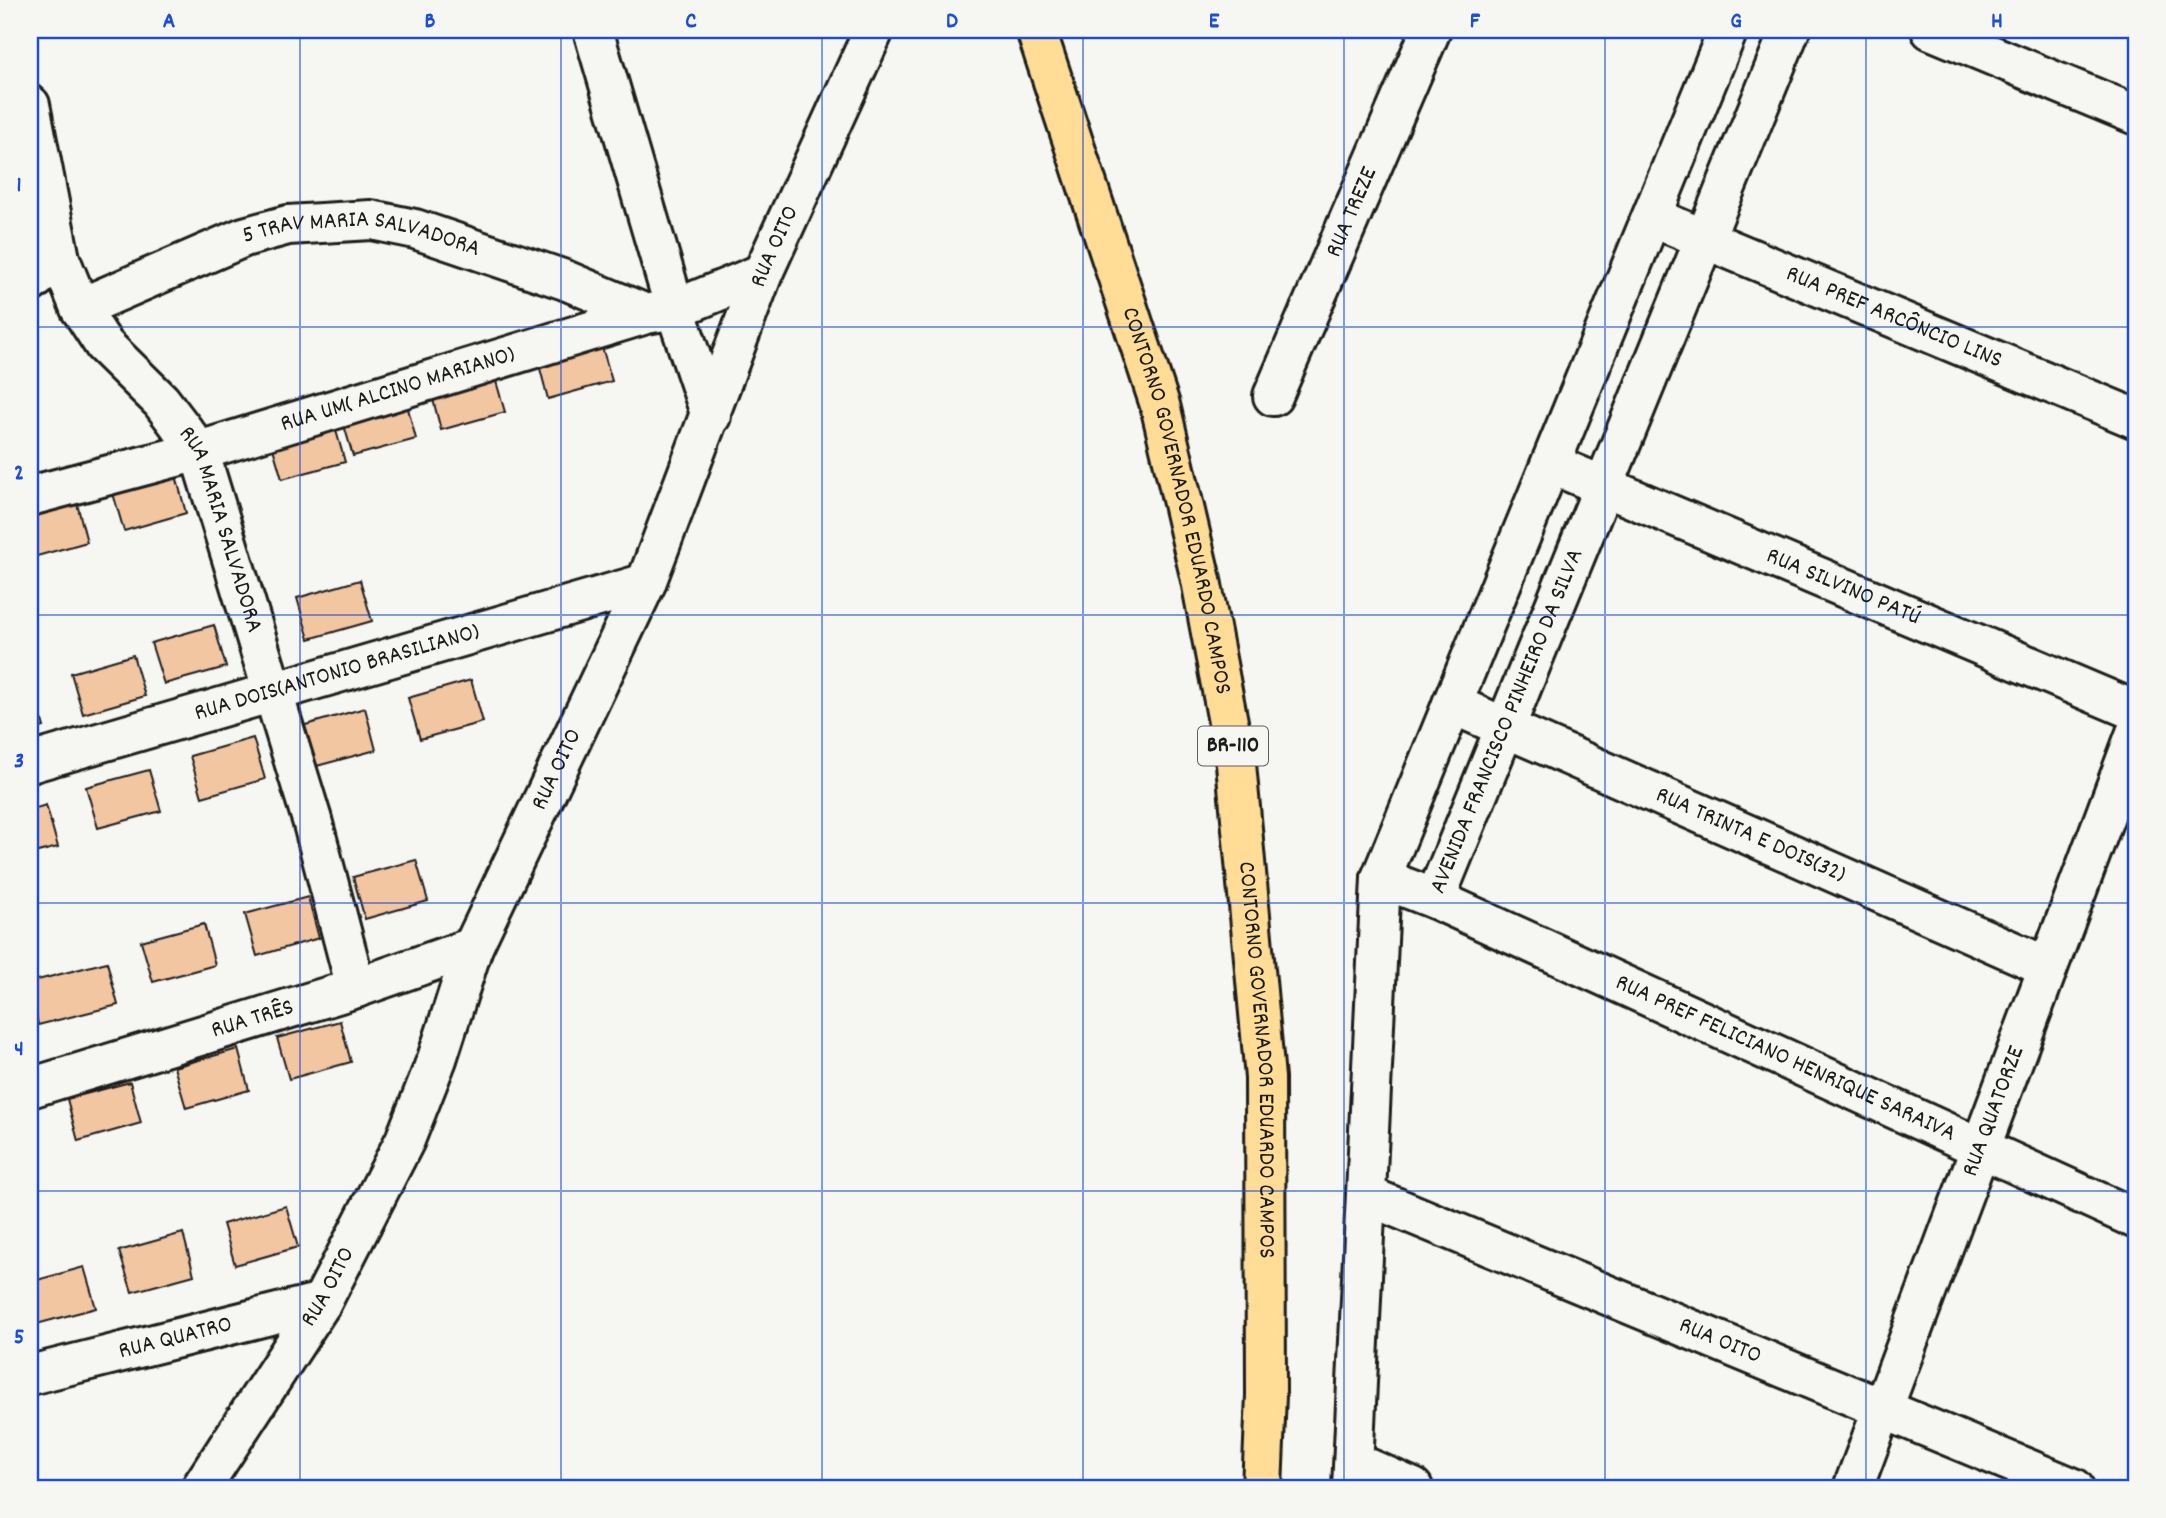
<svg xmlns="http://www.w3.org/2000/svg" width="2166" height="1518" font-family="Dekko,sans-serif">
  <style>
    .building { fill: #f3c6a2; stroke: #1c1c1c; stroke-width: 2 }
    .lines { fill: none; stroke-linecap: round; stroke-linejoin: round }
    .minor-casing { stroke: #1c1c1c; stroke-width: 44 }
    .trunk-casing { stroke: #1c1c1c; stroke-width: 44 }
    .minor { stroke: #f6f6f2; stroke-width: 38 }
    .trunk { stroke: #ffdd96; stroke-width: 38 }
    .grid { fill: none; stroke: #1d4ed8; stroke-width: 2; stroke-opacity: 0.55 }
    .labels { text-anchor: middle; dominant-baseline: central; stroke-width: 5; stroke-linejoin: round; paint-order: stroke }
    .shield { fill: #f6f6f2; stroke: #5d5d5c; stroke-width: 2 }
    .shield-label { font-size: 23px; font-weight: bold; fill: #1c1c1c }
    .street-label { font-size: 24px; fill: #1c1c1c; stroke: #f6f6f2 }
    .neatline { fill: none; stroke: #1d4ed8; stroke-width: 2.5 }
    .grid-label { font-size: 23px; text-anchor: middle; font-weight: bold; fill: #1d4ed8 }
  </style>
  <rect width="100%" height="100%" fill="#f6f6f2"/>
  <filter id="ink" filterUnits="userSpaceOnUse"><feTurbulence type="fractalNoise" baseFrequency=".0143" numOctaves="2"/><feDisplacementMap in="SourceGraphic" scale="14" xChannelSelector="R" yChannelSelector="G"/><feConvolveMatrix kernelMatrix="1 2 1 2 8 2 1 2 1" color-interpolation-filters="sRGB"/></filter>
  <g filter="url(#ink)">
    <path class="building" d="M600,340L612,381L548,399L537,357Z
      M493,371L505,412L441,430L430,388Z
      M405,397L416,439L353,456L341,415Z
      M333,420L345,462L282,479L270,438Z
      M175,472L186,513L124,531L112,490Z
      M76,500L87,542L30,558V513Z
      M360,580L372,621L309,639L297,598Z
      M214,625L226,667L164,684L151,643Z
      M133,655L145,696L83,714L71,673Z
      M471,680L483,722L420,739L408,698Z
      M32,685L44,727L30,731V686Z
      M365,708L376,750L313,767L302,726Z
      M253,738L265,779L202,797L190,756Z
      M149,770L161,811L98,828L86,787Z
      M46,805L58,847L30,854V810Z
      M416,860L428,901L365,919L353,877Z
      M308,897L319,938L257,956L245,914Z
      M204,924L215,965L153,982L141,941Z
      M107,962L118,1005L38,1025L30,982Z
      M340,1021L351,1062L289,1079L277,1038Z
      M238,1049L249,1090L186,1108L174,1067Z
      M130,1082L141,1123L78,1141L67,1099Z
      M30,1114L40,1151L30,1154Z
      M286,1206L298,1247L235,1265L223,1224Z
      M183,1233L194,1275L132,1292L119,1251Z
      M84,1267L96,1308L33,1325L30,1282Z"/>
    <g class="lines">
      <g class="minor-casing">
        <g id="minor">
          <path d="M593,30L675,309L711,416"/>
          <path id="s1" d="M1728,30L1381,878L1435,899L1790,30"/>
          <path d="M1931,30L2136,115"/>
          <path id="s2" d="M30,105L60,259L80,308L104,345L161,401L199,451L312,820L356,988"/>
          <path id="s3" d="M1652,217L2136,419"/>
          <path d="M30,283L60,259"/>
          <path id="s4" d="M80,308L244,237L288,225L371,220L415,229L565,280L646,314"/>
          <path id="s5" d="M1273,396L1431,30"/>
          <path id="s6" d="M1551,464L2136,711"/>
          <path id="s7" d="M30,496L199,451L646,314L675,309L763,273"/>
          <path id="s8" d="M1452,704L2048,967"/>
          <path id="s9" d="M30,763L646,583"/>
          <path id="s10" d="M1435,899L2136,1219"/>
          <path id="s11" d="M30,1088L356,988L473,947"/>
          <path id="s12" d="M1366,1195L2074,1488"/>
          <path id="s13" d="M30,1375L322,1302"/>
          <path d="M1354,1462L1413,1488"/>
          <path id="s14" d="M201,1488L322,1302L405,1140L437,1059L473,947L646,583L763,273L874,30"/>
          <path d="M1352,1488L1381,878"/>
          <path id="s15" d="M1853,1488L2136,733"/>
        </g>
      </g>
      <g class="trunk-casing">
        <g id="trunk">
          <path id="s16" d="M1036,30L1160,405L1201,580L1236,764L1265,1078L1266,1395L1262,1488"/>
        </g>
      </g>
      <use href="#minor" class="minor"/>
      <use href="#trunk" class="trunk"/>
    </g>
  </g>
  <path class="grid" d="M300,30V1488M561,30V1488M822,30V1488M1083,30V1488M1344,30V1488M1605,30V1488M1866,30V1488M30,327H2136M30,615H2136M30,903H2136M30,1191H2136"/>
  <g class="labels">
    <rect class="shield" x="1198" y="726.5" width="70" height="39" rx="5"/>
    <g class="shield-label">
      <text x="1233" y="746">BR-110</text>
    </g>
    <g class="street-label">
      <text stroke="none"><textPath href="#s5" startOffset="200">RUA TREZE</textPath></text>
      <text stroke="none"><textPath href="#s14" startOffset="1372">RUA OITO</textPath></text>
      <text stroke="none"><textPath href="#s4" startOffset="299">5 TRAV MARIA SALVADORA</textPath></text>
      <text stroke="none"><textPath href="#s3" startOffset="262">RUA PREF ARCÔNCIO LINS</textPath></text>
      <text stroke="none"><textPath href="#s7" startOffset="383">RUA UM( ALCINO MARIANO)</textPath></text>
      <text stroke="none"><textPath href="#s16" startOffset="492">CONTORNO GOVERNADOR EDUARDO CAMPOS</textPath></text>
      <text stroke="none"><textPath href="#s2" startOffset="478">RUA MARIA SALVADORA</textPath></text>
      <text stroke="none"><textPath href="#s6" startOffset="317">RUA SILVINO PATÚ</textPath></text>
      <text stroke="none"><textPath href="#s9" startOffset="320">RUA DOIS(ANTONIO BRASILIANO)</textPath></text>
      <text stroke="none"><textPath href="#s1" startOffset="1166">AVENIDA FRANCISCO PINHEIRO DA SILVA</textPath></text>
      <text stroke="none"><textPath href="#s14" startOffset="805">RUA OITO</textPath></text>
      <text stroke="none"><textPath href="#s8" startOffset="326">RUA TRINTA E DOIS(32)</textPath></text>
      <text stroke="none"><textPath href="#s11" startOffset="233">RUA TRÊS</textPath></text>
      <text stroke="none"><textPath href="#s10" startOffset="385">RUA PREF FELICIANO HENRIQUE SARAIVA</textPath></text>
      <text stroke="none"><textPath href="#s16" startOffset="1059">CONTORNO GOVERNADOR EDUARDO CAMPOS</textPath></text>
      <text stroke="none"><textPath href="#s15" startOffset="402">RUA QUATORZE</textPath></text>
      <text stroke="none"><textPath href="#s14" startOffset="238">RUA OITO</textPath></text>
      <text stroke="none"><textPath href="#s13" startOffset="150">RUA QUATRO</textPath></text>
      <text stroke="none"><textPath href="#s12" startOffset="383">RUA OITO</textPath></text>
    </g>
  </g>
  <rect width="2166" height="1518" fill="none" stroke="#f6f6f2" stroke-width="77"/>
  <rect x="38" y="38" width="2090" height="1442" class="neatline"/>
  <g class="grid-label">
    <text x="169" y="27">A</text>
    <text x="430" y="27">B</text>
    <text x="691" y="27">C</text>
    <text x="952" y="27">D</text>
    <text x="1214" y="27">E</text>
    <text x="1475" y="27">F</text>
    <text x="1736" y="27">G</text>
    <text x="1997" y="27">H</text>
    <text x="19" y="191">1</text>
    <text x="19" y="479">2</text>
    <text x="19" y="767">3</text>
    <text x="19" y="1055">4</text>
    <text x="19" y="1343">5</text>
  </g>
</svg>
